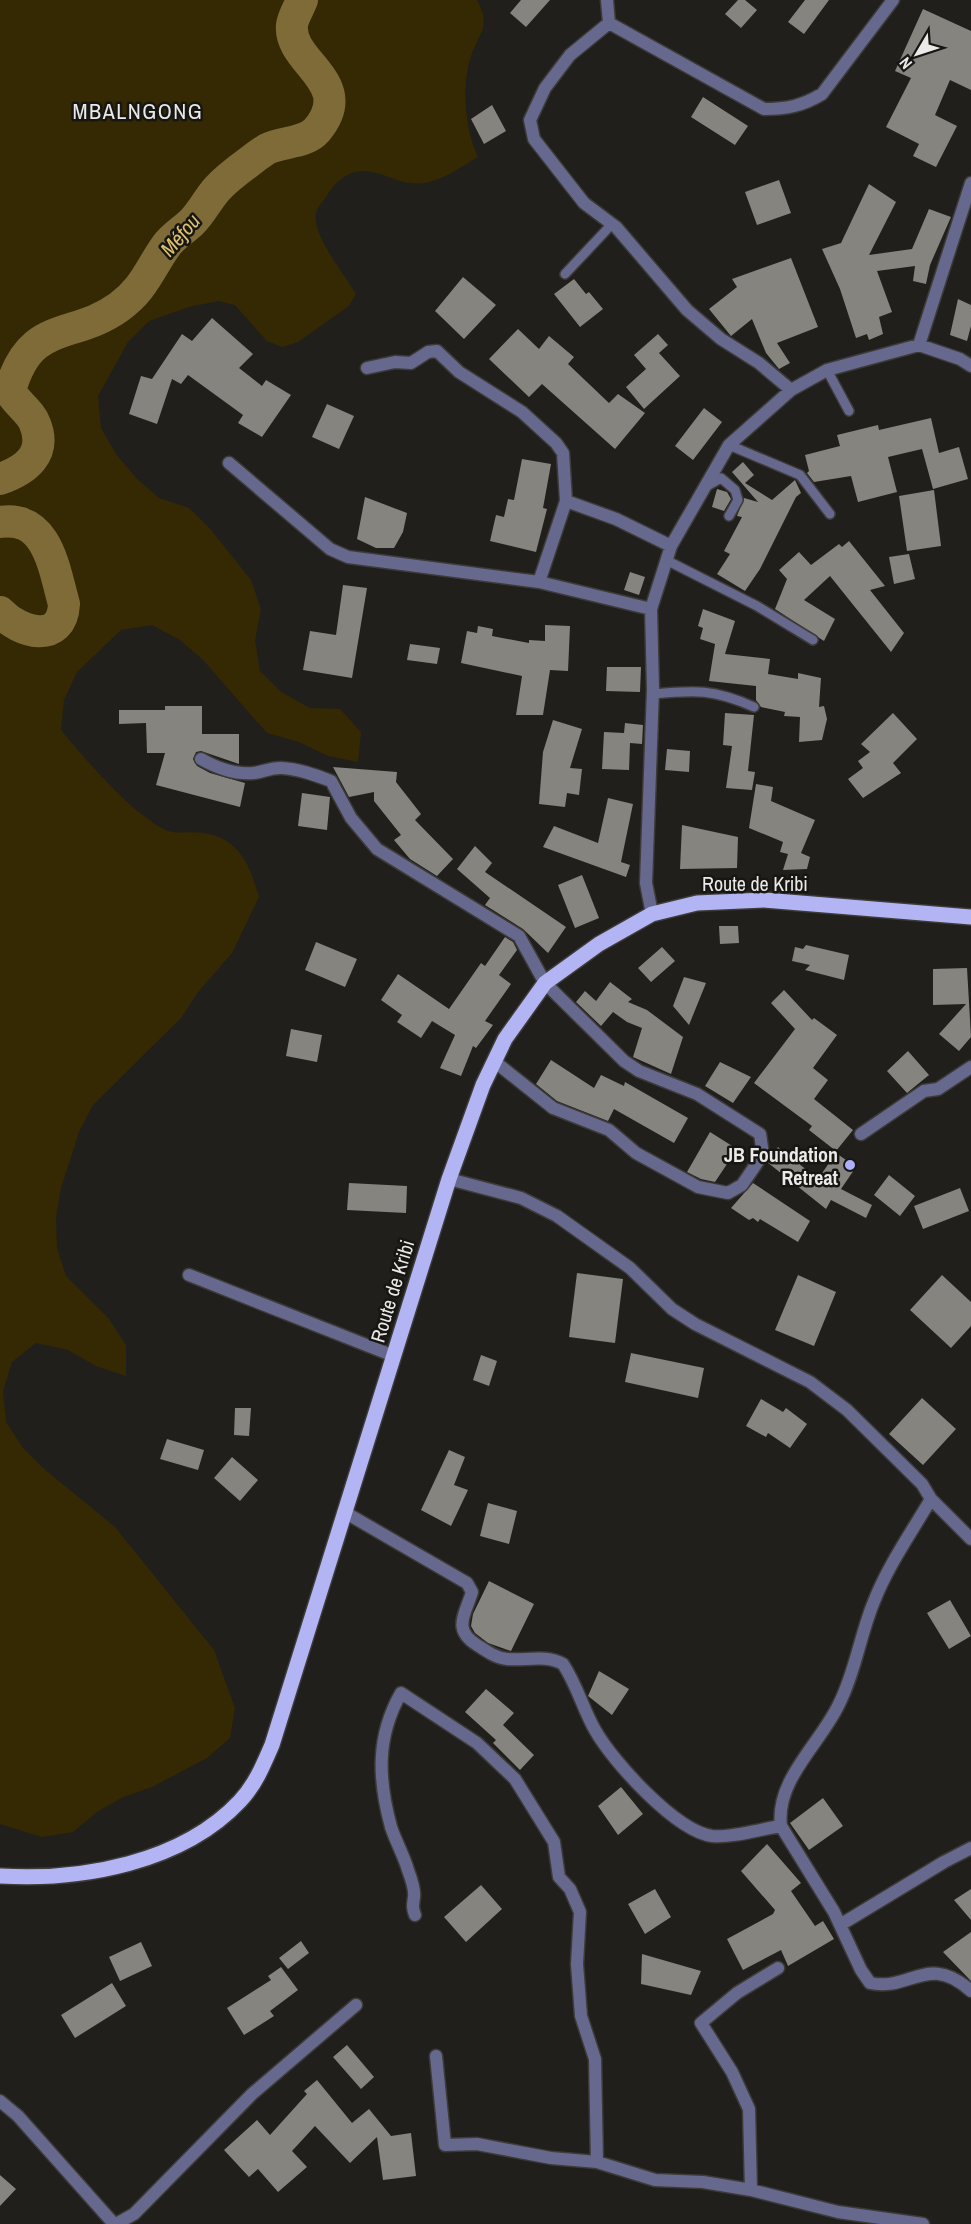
<svg xmlns="http://www.w3.org/2000/svg" width="971" height="2224" font-family="'Archivo Narrow',sans-serif">
  <style>
    .green { fill: #352903 }
    .lines { fill: none; stroke-linecap: round; stroke-linejoin: round }
    .river { stroke: #7e6b38; stroke-width: 32 }
    .building { fill: #85847f }
    .service-casing { stroke: #3c3b38; stroke-width: 12 }
    .minor-casing { stroke: #3c3b38; stroke-width: 15 }
    .tertiary-casing { stroke: #3c3b38; stroke-width: 15 }
    .primary-casing { stroke: #3c3b38; stroke-width: 18 }
    .service { stroke: #67688e; stroke-width: 9 }
    .minor { stroke: #67688e; stroke-width: 12 }
    .tertiary { stroke: #67688e; stroke-width: 12 }
    .primary { stroke: #b2b4f4; stroke-width: 15 }
    .poi-dot { fill: #adaffb; stroke: #171612; stroke-width: 2 }
    .labels { text-anchor: middle; dominant-baseline: central; stroke-width: 5; stroke-linejoin: round; paint-order: stroke }
    .street-label { font-size: 20px; fill: #ebeae8; stroke: #171612 }
    .poi-label { font-size: 20px; font-weight: bold; fill: #ebeae8; stroke: #171612; text-anchor: end }
    .water-label { font-size: 21px; font-style: italic; fill: #dec071; stroke: #171612 }
    .quarter-label { font-size: 22px; letter-spacing: 1.5px; fill: #ebeae8; stroke: #171612 }
  </style>
  <rect width="100%" height="100%" fill="#201f1b"/>
  <path class="green" d="M0,0H477C492,28 479,31 471,56C461,85 465,130 478,157C461,167 443,180 424,183C401,187 383,170 361,171C347,172 335,182 328,194C325,199 317,207 316,213C311,234 345,275 356,294L349,306L298,342L282,347L267,341L235,305L219,301L189,307L149,321L128,342L98,396L101,428L116,454L137,479L159,498L189,508L211,530L251,580L261,609L255,640L260,671L281,692L310,708L340,709L361,732L358,762L328,756L299,742L267,733L203,660L180,640L152,625L121,630L77,672L64,700L61,730C82,756 120,799 148,819C175,839 175,830 203,833C240,838 250,866 259,897L232,953L198,992L181,1018L93,1105L79,1132L61,1188L56,1217L57,1248L66,1276L109,1319L126,1345V1376L96,1366L68,1350L36,1343L12,1362L3,1391L6,1422L23,1448L43,1468L115,1527L214,1650L235,1708L230,1738L207,1758L152,1787L123,1797L97,1812L73,1832L42,1837L0,1824Z"/>
  <g class="lines">
    <path class="river" d="M0,479C26,470 47,454 35,424C31,412 16,403 10,391C30,318 72,341 119,307C144,289 149,270 166,246C173,236 184,230 192,222C202,212 208,199 217,189C226,179 238,170 249,162C254,158 261,153 267,149C283,141 305,144 317,130C357,82 288,63 292,25C293,17 299,8 302,0
      M0,522C48,515 54,569 64,604C62,645 20,633 0,612"/>
  </g>
  <path class="building" d="M521,0H550L526,27L510,13Z
    M738,0H745L757,10L741,28L725,14Z
    M805,0H829L804,34L788,22Z
    M923,9L971,31V90L950,80L935,115L957,126L936,167L913,156L919,144L886,127L911,78L895,71Z
    M703,97L748,126L735,145L691,117Z
    M492,105L506,131L484,144L471,119Z
    M779,180L791,213L757,225L745,192Z
    M869,184L896,202L869,255L912,249L929,209L951,217L930,265L926,284L913,281L915,266L877,271L892,312L879,317L883,334L869,340L867,334L856,338L840,289L822,249L841,243Z
    M791,258L818,327L777,343L790,363L779,369L766,353L752,319L731,336L709,309L737,287L732,279Z
    M463,277L496,305L464,339L435,311Z
    M574,279L586,294L589,292L603,309L580,327L554,294Z
    M958,299L971,305V326L967,341L950,335Z
    M212,318L253,354L239,368L262,386L266,380L291,395L262,437L238,423L243,415L188,375L181,384L172,379L157,424L129,414L141,376L152,379L182,334L192,341Z
    M518,329L539,349L549,336L574,357L568,364L609,403L618,394L645,413L615,449L542,384L529,397L489,359Z
    M658,334L668,345L659,353L680,376L644,409L626,387L646,369L634,355Z
    M327,404L354,416L339,449L312,437Z
    M704,408L722,422L693,460L675,446Z
    M931,418L939,453L959,447L968,479L933,489L922,449L888,457L897,492L858,502L851,476L814,482L807,473L809,471L805,455L840,446L837,435L878,425L879,430Z
    M522,459L551,464L543,508L547,509L536,552L490,541L496,515L504,517L508,499L514,500Z
    M743,462L754,475L745,483L772,500L795,480L801,493L796,497L760,569L745,591L717,574L730,554L724,551L742,517L737,516L744,498L758,502L732,472Z
    M717,489L727,492L731,499L724,511L712,507Z
    M934,490L941,546L907,551L899,496Z
    M365,497L407,513L403,532L394,548H376L357,539Z
    M849,541L885,586L870,590L904,633L891,652L830,576L804,600L835,619L824,641L775,609L787,579L779,570L799,552L811,565L839,544L842,547Z
    M909,554L915,579L894,584L889,557Z
    M630,572L645,577L639,595L624,590Z
    M343,585L367,588L352,678L303,670L310,631L336,635Z
    M703,609L735,621L725,654L770,659L768,674L798,679V673L821,678L819,707L824,706L827,719L822,740L799,742L800,717L784,716L785,712L761,707L756,700V686L709,681L715,644L700,639L703,628L698,626Z
    M545,625L570,626L568,671L550,670L543,715H516L522,676L461,663L467,631L477,633L478,626L493,629L492,636L529,643V640L545,641Z
    M410,644L440,648L437,664L407,660Z
    M607,667H641L640,692L606,691Z
    M165,706H202V734H239V764L201,751L196,752L193,759L197,766L210,773L245,783L240,807L156,785L165,753H147L146,723L119,724V710H165Z
    M725,713L754,715L748,771L755,772L752,790L726,788L732,746L723,745Z
    M893,713L917,739L893,763L901,773L863,798L848,779L863,768L858,761L870,752L861,744Z
    M553,720L582,729L570,768L582,769L579,795L567,793L565,807L539,804L543,752Z
    M625,723L643,725L642,744L630,743L629,770L602,769L604,732L624,733Z
    M667,749L690,751L689,772L665,770Z
    M333,767L397,772L396,782L421,814L415,820L453,859L437,876L410,859L394,840L401,835L374,801V792L349,797Z
    M756,784L773,787L771,801L815,820L801,853L810,857L807,869L783,870L788,854L780,852L783,842L749,828Z
    M302,793L330,797L327,830L298,826Z
    M608,798L633,804L621,862L630,865L626,877L543,847L554,826L598,843Z
    M682,825L738,837L737,868L680,869Z
    M475,846L492,863L485,872L566,927L548,953L523,929L485,905L490,898L457,869Z
    M582,875L599,918L575,928L558,885Z
    M719,926H738L739,943L720,944Z
    M505,937L513,942L517,950L499,975L511,984L485,1021L493,1025L476,1048L473,1046L461,1076L440,1068L455,1035L432,1021L421,1038L397,1022L402,1015L381,1000L398,974L449,1009L481,963L485,966Z
    M316,942L357,959L345,987L305,970Z
    M806,945L849,955L844,980L805,970L810,965L792,961L795,947L803,949Z
    M662,947L675,961L651,982L638,968Z
    M967,968L971,1037L959,1051L939,1034L966,1004L933,1005V969Z
    M684,977L706,983L689,1025L673,1006Z
    M610,982L632,999L628,1002L647,1010L683,1037L671,1074L633,1057L642,1028L627,1022L613,1012L601,1026L576,1002L585,991L596,1001Z
    M784,990L812,1020L814,1018L837,1035L813,1068L828,1080L814,1099L853,1130L836,1151L809,1130L812,1126L754,1083L795,1029L771,1003Z
    M291,1029L322,1035L317,1062L286,1056Z
    M908,1051L929,1075L907,1093L887,1071Z
    M551,1060L594,1088L601,1075L624,1086L625,1082L688,1118L674,1143L614,1109L608,1121L557,1101L536,1084Z
    M720,1062L751,1077L733,1103L705,1086Z
    M710,1132L737,1149L715,1182L701,1179L687,1172Z
    M778,1147L818,1179L836,1153L856,1167L841,1189L872,1205L866,1218L831,1200L826,1209L767,1162Z
    M889,1175L915,1196L900,1216L874,1195Z
    M349,1183L407,1186L406,1213L347,1210Z
    M753,1183L810,1221L798,1242L760,1219L758,1222L753,1218L749,1220L731,1208Z
    M960,1188L969,1211L923,1229L914,1206Z
    M577,1273L623,1279L615,1343L569,1337Z
    M798,1275L836,1292L814,1346L775,1330Z
    M942,1275L971,1302V1326L951,1348L910,1310Z
    M631,1353L704,1368L698,1398L625,1382Z
    M481,1355L497,1361L489,1386L473,1380Z
    M922,1398L956,1429L923,1465L889,1434Z
    M761,1399L783,1412L786,1408L807,1424L790,1448L768,1433L766,1437L746,1426Z
    M235,1408H251L249,1436L234,1435Z
    M167,1439L204,1450L198,1470L160,1459Z
    M449,1450L465,1457L454,1485L468,1490L451,1526L421,1510Z
    M232,1457L258,1480L240,1501L214,1478Z
    M488,1503L517,1511L509,1544L480,1536Z
    M489,1581L534,1604L511,1651L488,1643L475,1633L471,1626L473,1614Z
    M950,1600L971,1636L949,1649L927,1613Z
    M599,1671L629,1689L612,1715L588,1696Z
    M486,1689L514,1713L503,1725L534,1755L520,1770L493,1743L496,1740L465,1712Z
    M621,1787L643,1814L618,1835L598,1806Z
    M823,1798L843,1826L809,1850L790,1823Z
    M767,1844L801,1883L791,1891L815,1926L823,1921L834,1939L788,1966L781,1950L743,1970L727,1939L773,1914L775,1910L741,1871Z
    M481,1885L502,1909L466,1942L444,1917Z
    M655,1889L671,1917L645,1934L628,1904Z
    M971,1889V1920L954,1900Z
    M971,1932V1981L943,1952Z
    M301,1941L309,1953L288,1969L279,1958Z
    M141,1942L152,1966L120,1981L109,1957Z
    M642,1954L701,1971L691,1995L641,1984Z
    M281,1967L298,1990L270,2011L274,2016L244,2035L227,2008L271,1980L268,1976Z
    M112,1983L126,2006L75,2038L61,2015Z
    M347,2045L374,2077L361,2089L333,2057Z
    M317,2080L352,2123L369,2109L391,2136L411,2133L416,2176L383,2180L377,2137L350,2163L315,2126L292,2151L307,2167L278,2192L258,2169L249,2177L224,2150L257,2120L270,2135L307,2094L304,2091Z
    M0,2175L16,2189L0,2206Z"/>
  <g class="lines">
    <g class="service-casing">
      <path id="service" d="M565,274L612,224
        M827,370L849,411
        M729,445L800,475L830,514
        M705,487L721,478L735,490L738,500L729,516
        M666,560L757,606L813,640
        M653,694C695,690 714,689 754,707"/>
    </g>
    <g class="minor-casing">
      <path id="minor" d="M607,0L609,23
        M609,23L570,55L545,88L530,120L534,139L584,203L616,227L687,310L721,339L759,363L791,390
        M609,23L764,109C787,109 802,106 822,94L893,0
        M919,345L971,183
        M367,368L395,362L411,363L428,352L437,351L459,372L522,412L556,443L563,453L566,501L539,582
        M229,463L330,549L348,557L539,582L651,609
        M566,501L616,519L671,546
        M201,759C217,768 235,775 254,773C263,772 272,767 282,768C299,769 315,775 331,781L351,818L377,849L519,936L545,983L624,1061L639,1071L697,1094L760,1134L763,1154L742,1185L728,1193L698,1187L636,1153L609,1130L553,1108L494,1061
        M652,914L646,883L653,689L651,609L671,546L729,445L791,390L827,370L919,345L960,359L971,366
        M861,1134L924,1091L938,1089L971,1067
        M449,1179L521,1198L557,1216L630,1268L672,1309L695,1324L810,1382L847,1410L922,1484L931,1499C911,1533 887,1567 873,1604C860,1636 855,1673 839,1704C821,1743 775,1780 781,1826L834,1912L861,1970L870,1983C910,1992 928,1952 971,1991
        M189,1275L394,1356
        M931,1499L971,1539
        M346,1513L467,1583L472,1592C465,1615 452,1629 477,1645C486,1651 496,1658 507,1659C526,1661 545,1654 563,1664C577,1685 583,1709 595,1730C613,1762 676,1831 712,1836C733,1838 760,1829 781,1826
        M415,1915C412,1907 413,1905 414,1897C415,1890 411,1878 408,1870C404,1856 396,1842 391,1827C378,1779 376,1737 401,1693L477,1743L515,1779L554,1842L559,1877L570,1889L580,1912L577,1964L581,2016L595,2059L597,2162L655,2180L703,2182L751,2190L838,2212L923,2224
        M840,1925L944,1862L971,1848
        M436,2056L445,2145L477,2144L551,2158L597,2162
        M751,2190L749,2109L732,2072L701,2023L737,1993L778,1968
        M116,2224L134,2214L252,2094L356,2005"/>
    </g>
    <g class="tertiary-casing">
      <path id="tertiary" d="M0,2101L18,2116L114,2224"/>
    </g>
    <g class="primary-casing">
      <path id="primary" d="M0,1876C81,1881 182,1863 240,1801C255,1785 263,1766 272,1745L449,1179L483,1085L505,1039L545,983L599,944L652,914L697,903L764,900L971,917"/>
    </g>
    <use href="#service" class="service"/>
    <use href="#minor" class="minor"/>
    <use href="#tertiary" class="tertiary"/>
    <use href="#primary" class="primary"/>
  </g>
  <circle class="poi-dot" cx="850" cy="1165" r="6"/>
  <g class="labels">
    <g class="street-label">
      <text x="755" y="883">Route de Kribi</text>
      <text transform="translate(392 1291) rotate(-73)">Route de Kribi</text>
    </g>
    <g class="poi-label">
      <text x="838" y="1154">JB Foundation<tspan x="838" dy="23">Retreat</tspan></text>
    </g>
    <g class="water-label">
      <text transform="translate(180 235) rotate(-49)">Méfou</text>
    </g>
    <g class="quarter-label">
      <text x="138" y="111">MBALNGONG</text>
    </g>
  </g>
  <g transform="translate(917 54) rotate(231)" stroke="#171612" stroke-width="4.5" paint-order="stroke">
  <path d="M0-4.5L10 22L0 15L-10 22Z" fill="#ebeae8"/>
  <text y="-9" font-size="16" font-weight="bold" text-anchor="middle" fill="#ebeae8">N</text>
  </g>
</svg>
